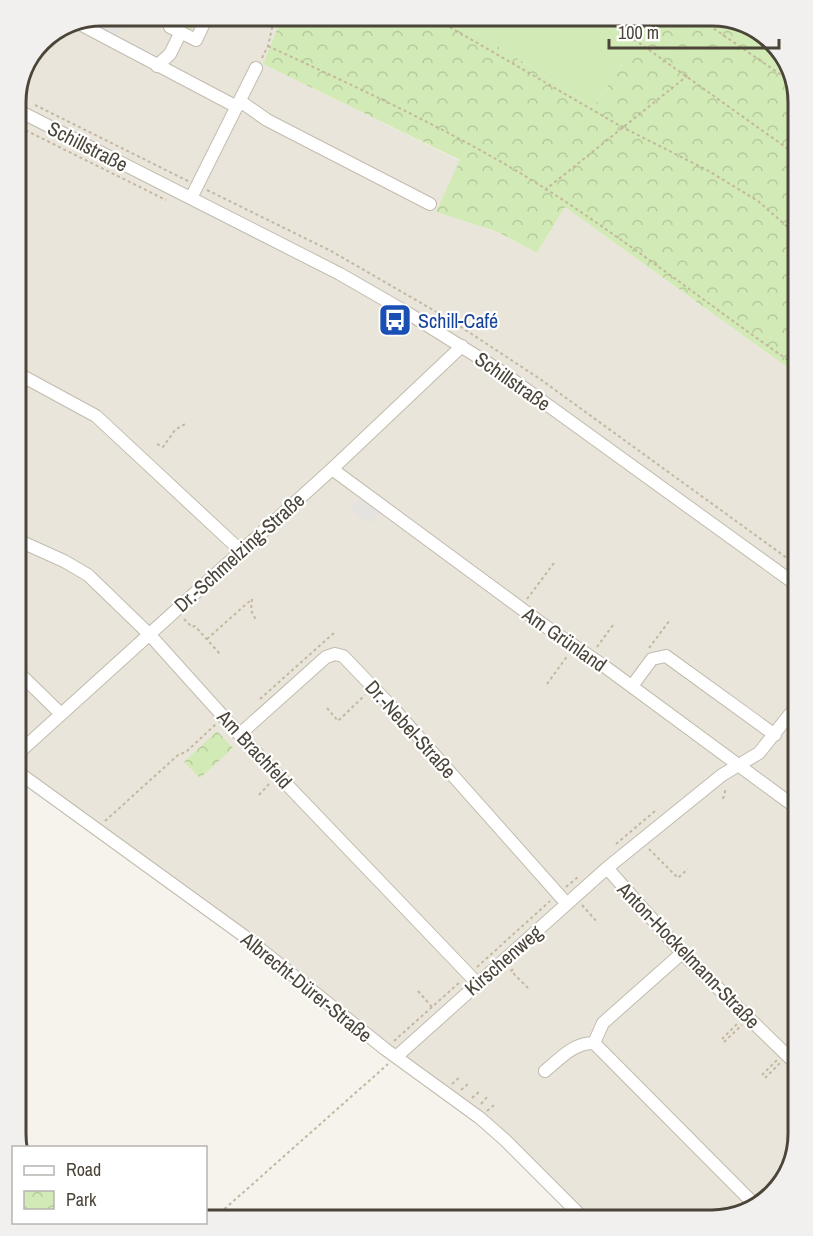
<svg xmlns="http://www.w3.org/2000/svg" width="813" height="1236" font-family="'Archivo Narrow',sans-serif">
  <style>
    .residential { fill: #eae5da }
    .grass { fill: url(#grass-tufts) }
    .park { fill: url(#park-crowns) }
    .garden { fill: #d2eab5 }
    .parking { fill: #e5e3e0 }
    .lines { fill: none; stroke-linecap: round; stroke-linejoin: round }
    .minor-casing { stroke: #c2bbae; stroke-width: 14 }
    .path { stroke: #c4b79f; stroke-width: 2; stroke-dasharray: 3 3; stroke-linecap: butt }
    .minor { stroke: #fff; stroke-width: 12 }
    .labels { text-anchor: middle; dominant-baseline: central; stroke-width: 4.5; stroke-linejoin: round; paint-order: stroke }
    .street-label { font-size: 20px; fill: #4b4439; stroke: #fff }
    .transit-label { font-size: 20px; fill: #164399; stroke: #fff; text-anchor: start }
    .rim { fill: none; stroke: #4b4439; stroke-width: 3 }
  </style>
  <defs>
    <pattern id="grass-tufts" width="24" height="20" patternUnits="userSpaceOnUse" patternTransform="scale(1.5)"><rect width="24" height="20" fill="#d2eab5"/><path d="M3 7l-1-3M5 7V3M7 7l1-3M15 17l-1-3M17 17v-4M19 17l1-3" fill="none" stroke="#b6ca9c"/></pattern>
    <pattern id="park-crowns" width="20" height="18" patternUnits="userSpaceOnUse" patternTransform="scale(1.5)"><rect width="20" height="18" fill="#d2eab5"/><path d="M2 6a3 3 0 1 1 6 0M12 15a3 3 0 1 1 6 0" fill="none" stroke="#b6ca9c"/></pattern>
  </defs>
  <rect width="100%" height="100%" fill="#f6f3ec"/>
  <path class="residential" d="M102,15H283L263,64L461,161L436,212L498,232L537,253L565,207L798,375V1135L786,1178L754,1210L712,1221H586L505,1140L15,767V96L41,40Z"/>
  <path class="grass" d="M182,15H199L193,28L188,30L180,26L179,22Z"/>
  <path class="park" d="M283,15H450L593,107L635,46L589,15H717L755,27L787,59L798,102V375L565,207L537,253L498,232L436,212L460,160L263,64Z
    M217,731L233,748L200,778L184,762Z"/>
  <path class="garden" d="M450,15H589L635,46L593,107Z"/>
  <path class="parking" d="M102,15H130L116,40L87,21Z
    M361,497L381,513L369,524L349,508Z"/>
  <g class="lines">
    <g class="minor-casing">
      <path id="minor" d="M175,15L170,27L196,40L208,15
        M80,24L237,107
        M157,66L170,54L181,32
        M240,101L267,120L430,204
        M15,109L340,274L406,312L502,372L798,586
        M191,198L256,68
        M15,372L96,416L241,551
        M332,469L545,626L604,666L798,809
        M15,539L64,561L88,575L149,634L248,744L477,983
        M15,669L61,714
        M632,686L652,659L666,656L775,735
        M240,734L326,657L335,654L343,656L392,707L567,904
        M15,756L332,469L462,346
        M15,770L244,936L385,1049L480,1118L505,1140L586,1221
        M607,868L682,953L798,1066
        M594,1043L757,1207
        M396,1057L607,868L722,775L759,753L798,704
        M545,1071C561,1058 573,1043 594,1043L603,1023L682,953"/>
    </g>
    <path class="path" d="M429,15L622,127L707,170L758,201L798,236
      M600,15L798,156
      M694,15L793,83
      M268,46C371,94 475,141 569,204C647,256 721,314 798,367
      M262,58L268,46L275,15
      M35,105L188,181
      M15,125L166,200
      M207,190L331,251L452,321L540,379L798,566
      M545,190L687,76
      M157,444L163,447L175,430L185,424
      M793,597L798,600
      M252,599L251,610L256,620
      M527,599L554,563
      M184,619L192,627L195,626L220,654
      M207,639L252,599
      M597,647L613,625
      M649,648L670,620
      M547,684L568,655
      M260,699L334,633
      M327,708L338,721L365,695
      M259,795L269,784
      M723,799L726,788
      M105,821L178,755L186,752L216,724
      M616,844L655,811
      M649,849L678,878L688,869
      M566,887L578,877
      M582,905L598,923
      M477,967L550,901
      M513,969L511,971L529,989
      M418,991L432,1007
      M722,1039L739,1022
      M394,1041L461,981
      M724,1042L742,1025
      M762,1075L777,1060
      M765,1078L780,1063
      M452,1084L461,1076
      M461,1090L468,1084
      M472,1098L481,1090
      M481,1104L487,1097
      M487,1111L494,1105
      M211,1221L388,1064"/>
    <use href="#minor" class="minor"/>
  </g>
  <defs>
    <g id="bus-square" transform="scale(1.725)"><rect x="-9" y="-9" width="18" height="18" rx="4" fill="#1a4fb4" stroke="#fff"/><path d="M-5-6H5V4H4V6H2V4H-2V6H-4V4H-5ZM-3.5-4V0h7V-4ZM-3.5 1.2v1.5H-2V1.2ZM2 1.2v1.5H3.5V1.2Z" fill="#fff"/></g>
  </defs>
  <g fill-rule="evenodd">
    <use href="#bus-square" x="395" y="320"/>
  </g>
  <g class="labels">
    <g class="street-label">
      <text transform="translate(88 146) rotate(27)">Schillstraße</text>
      <text transform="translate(513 381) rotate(35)">Schillstraße</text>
      <text transform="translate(239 552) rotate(-42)">Dr.-Schmelzing-Straße</text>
      <text transform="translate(565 639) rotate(35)">Am Grünland</text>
      <text transform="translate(411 729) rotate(48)">Dr.-Nebel-Straße</text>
      <text transform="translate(255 749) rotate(47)">Am Brachfeld</text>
      <text transform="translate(689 955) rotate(46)">Anton-Hockelmann-Straße</text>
      <text transform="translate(503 960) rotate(-41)">Kirschenweg</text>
      <text transform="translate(307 987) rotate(39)">Albrecht-Dürer-Straße</text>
    </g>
    <g class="transit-label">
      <text x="418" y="320">Schill-Café</text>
    </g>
  </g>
  <path d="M0 0H813V1236H0ZM102 26H712A76 76 0 0 1 788 102V1134A76 76 0 0 1 712 1210H102A76 76 0 0 1 26 1134V102A76 76 0 0 1 102 26Z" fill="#f1f0ef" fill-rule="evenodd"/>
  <path class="rim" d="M102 26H712A76 76 0 0 1 788 102V1134A76 76 0 0 1 712 1210H102A76 76 0 0 1 26 1134V102A76 76 0 0 1 102 26Z"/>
  <rect x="12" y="1146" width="195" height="78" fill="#ffffff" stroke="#b7b4b0" stroke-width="1.5"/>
  <rect x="24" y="1166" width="30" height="9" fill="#ffffff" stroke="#b7b4b0" stroke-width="1.5"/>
  <text x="66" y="1176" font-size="18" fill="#4b4439">Road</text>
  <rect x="24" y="1191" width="30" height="18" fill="url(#park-crowns)" stroke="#b7b4b0" stroke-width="1.5"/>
  <text x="66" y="1206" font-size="18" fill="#4b4439">Park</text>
  <path d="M609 39v9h170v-9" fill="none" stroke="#4b4439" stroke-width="3"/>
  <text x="618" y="39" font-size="18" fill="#4b4439" stroke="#ffffff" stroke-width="4.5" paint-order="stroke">100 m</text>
</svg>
